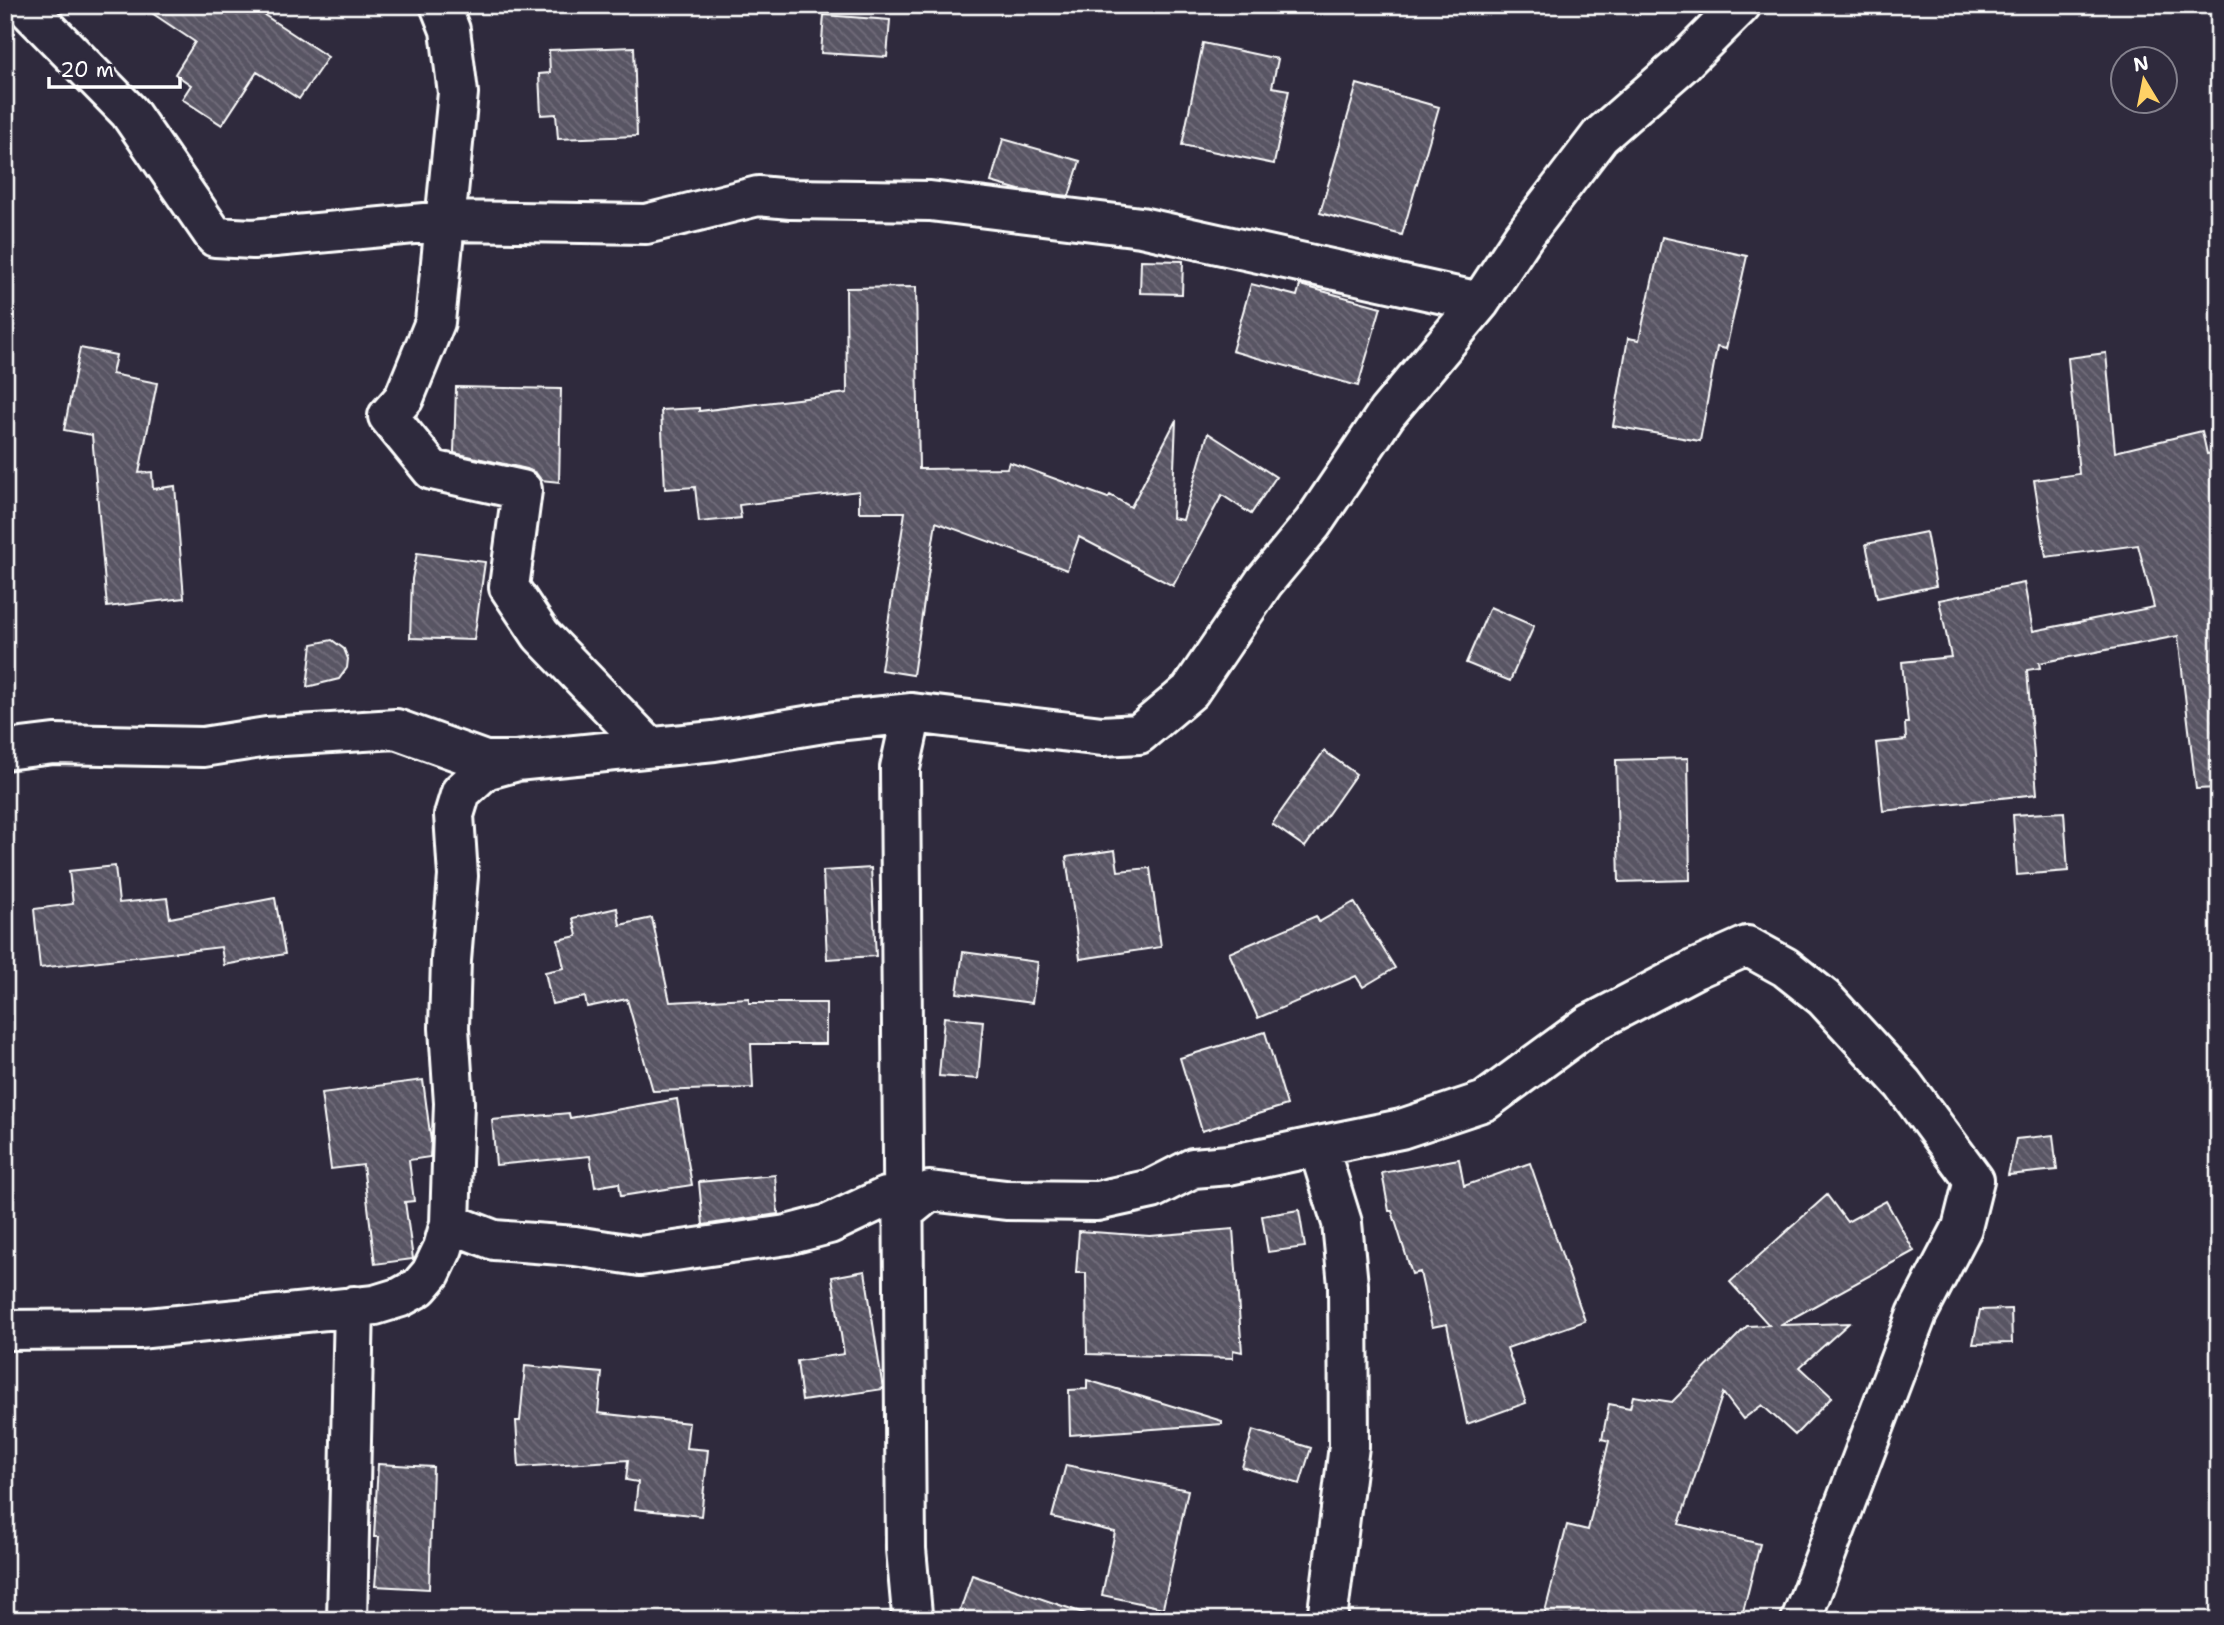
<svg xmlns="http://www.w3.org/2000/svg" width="2224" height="1625" font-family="'Shantell Sans',sans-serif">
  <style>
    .building { fill: url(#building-back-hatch); stroke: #fff; stroke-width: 2 }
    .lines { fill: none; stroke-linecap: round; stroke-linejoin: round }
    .minor-casing { stroke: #fff; stroke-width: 44 }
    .minor { stroke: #2f2a3d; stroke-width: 38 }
  </style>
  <defs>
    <pattern id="building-back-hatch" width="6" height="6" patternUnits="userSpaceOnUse" patternTransform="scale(1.75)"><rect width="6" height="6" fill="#595564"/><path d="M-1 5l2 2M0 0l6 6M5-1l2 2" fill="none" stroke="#726e7b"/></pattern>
  </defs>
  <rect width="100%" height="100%" fill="#2f2a3d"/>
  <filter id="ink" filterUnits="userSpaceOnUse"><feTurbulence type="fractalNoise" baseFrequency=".0143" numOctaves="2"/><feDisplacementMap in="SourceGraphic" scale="14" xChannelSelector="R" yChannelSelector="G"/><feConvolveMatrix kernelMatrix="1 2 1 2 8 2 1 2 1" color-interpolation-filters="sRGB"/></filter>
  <g filter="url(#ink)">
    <path class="building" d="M140,5H249L328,57L299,99L257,72L222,125L182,99L191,85L175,74L195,42Z
      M824,15L890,20L887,57L821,53Z
      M1203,43L1278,59L1272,87L1289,90L1274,164L1182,145Z
      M634,47L637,136L558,139L556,114L541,115L539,74L550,73L549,50Z
      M1357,84L1439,107L1402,235L1320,213Z
      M1003,139L1080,161L1069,196L1019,190L991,182Z
      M1662,237L1747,256L1726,349L1717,347L1700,441L1613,426L1628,338L1639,340Z
      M1141,260L1183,261L1182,294L1140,293Z
      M1251,284L1297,296L1300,285L1381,307L1358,386L1232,351Z
      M916,287L919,469L1007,468L1009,462L1108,498L1110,495L1131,507L1176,420L1172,518L1183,520L1208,433L1276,477L1251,514L1222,495L1173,586L1079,537L1067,570L936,522L913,675L881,670L905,512H859V491L739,505L741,518L699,522L695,487L665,489L661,410L699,408V411L847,393L846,288Z
      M80,348L116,355L112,374L157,383L139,473L152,472L153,489L175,486L184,598L107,607L92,435L64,430Z
      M2106,353L2115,452L2202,431L2207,454L2219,452V788L2196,789L2178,636L2039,663L2040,668L2027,670L2037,794L1883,811L1876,743L1906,740L1905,723H1908L1902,662L1951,657L1939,600L2024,583L2033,631L2154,607L2138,545L2046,557L2034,480L2079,474L2068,358Z
      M456,387L561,389L559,482L541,480L536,473L527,469L454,453Z
      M1926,532L1936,586L1877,598L1866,544Z
      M417,553L485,562L474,640L410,638L412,579Z
      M1490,607L1534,626L1510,681L1466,663Z
      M332,640L344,649L348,659L347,668L339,679L307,687L312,644Z
      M1324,751L1356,774L1305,847L1272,824Z
      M1688,758L1690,880L1619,882L1616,760Z
      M2064,812L2068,871L2017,875L2013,815Z
      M1115,850L1118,871L1150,868L1161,947L1080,959L1066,857Z
      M115,866L119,903L167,898L170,918L275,898L285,954L224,965L221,947L40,968L34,909L73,904L69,871Z
      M871,868L876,956L827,959L823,871Z
      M1354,902L1395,968L1363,987L1356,976L1258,1018L1229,953L1316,916L1319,922Z
      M617,908L620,925L652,918L670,1002L749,998V1003H826V1044H751L753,1088L653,1091L627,999L587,1007L585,997L552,1004L545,972L564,968L558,940L577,936L573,918Z
      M963,952L1038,962L1032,1003L957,993Z
      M944,1017L983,1021L978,1079L939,1076Z
      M1265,1032L1287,1105L1202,1131L1180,1058Z
      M423,1080L431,1141L430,1157L409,1160L414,1201L405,1202L413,1259L375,1264L363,1165L331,1169L321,1093Z
      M677,1099L692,1185L621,1196L619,1183L595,1187L590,1156L496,1165L492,1120L569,1113L570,1118Z
      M2053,1135L2057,1170L2008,1175L2016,1139Z
      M1459,1159L1464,1186L1530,1163L1585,1321L1507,1348L1526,1403L1467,1424L1447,1324L1432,1327L1420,1272L1412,1274L1392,1211H1389L1382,1173Z
      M775,1175L778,1214L703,1225L699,1182Z
      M1827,1195L1847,1222L1886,1201L1914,1251L1780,1325L1849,1323L1800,1367L1832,1397L1795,1435L1762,1405L1743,1419L1723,1393L1679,1524L1760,1544L1741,1620H1543L1567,1525L1588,1530L1609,1441L1602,1439L1609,1404L1630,1408L1633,1396L1672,1402L1747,1326L1769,1325L1730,1282Z
      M1299,1210L1305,1247L1268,1252L1262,1216Z
      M1233,1229L1242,1352L1233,1350V1358L1087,1354L1086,1273H1076L1079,1231L1150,1236Z
      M865,1271L883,1389L802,1401L797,1361L844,1354L832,1277Z
      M2011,1309L2012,1343L1973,1344L1980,1310Z
      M525,1366L602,1373L598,1413L689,1423L686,1448L708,1450L701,1516L635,1509L638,1482L626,1480L628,1460L519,1467L516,1421H520Z
      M1087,1380L1222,1421V1424L1070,1435L1069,1390L1087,1389Z
      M1253,1430L1311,1448L1300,1484L1242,1467Z
      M378,1464L433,1467L429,1589L375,1586L379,1537H374Z
      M1066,1465L1188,1490L1163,1608L1102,1595L1115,1532L1052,1517Z
      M972,1575L1086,1614L1085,1620H957Z"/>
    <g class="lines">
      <g class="minor-casing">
        <path id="minor" d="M24,5L129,112L215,237L253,239L446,221L646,224L758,196L791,199L930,201L1141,227L1480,302
          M440,5L450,30L458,93L435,322L404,398L388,416L432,470L522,490L509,587L541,635L649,747
          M5,750L54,744L203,747L267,737L396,729L485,761H516L714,741L836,721L912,713L1102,736L1139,734L1190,691L1264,582L1313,523L1387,413L1480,302L1523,237L1600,136L1681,65L1741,5
          M1318,1146L1401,1129L1485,1101L1590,1024L1695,969L1747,946L1785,967L1824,998L1903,1084L1974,1180L1962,1228L1917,1314L1801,1620
          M450,1223L494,1240L575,1246L640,1256L787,1235L829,1224L886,1197L904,1212L930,1191L1006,1200L1097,1201L1152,1189L1193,1168L1229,1165L1318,1146L1342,1223L1348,1285L1349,1446L1327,1620
          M5,1330L138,1329L375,1305L401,1297L419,1287L431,1273L443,1248L450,1223L454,1103L449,1028L451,960L458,876L454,815L461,792L485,770L514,762
          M347,1620L354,1306
          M910,1620L912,1614L906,1549L900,768L912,713"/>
      </g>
      <use href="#minor" class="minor"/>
    </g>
  </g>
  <rect width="2224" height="1625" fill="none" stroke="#2f2a3d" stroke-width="28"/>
  <rect x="14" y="14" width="2196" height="1597" fill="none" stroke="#fff" stroke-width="2.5" filter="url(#ink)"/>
  <g transform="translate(2144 80) rotate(350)"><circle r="33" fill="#2f2a3d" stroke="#827f8b" stroke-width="2"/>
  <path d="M0-5L12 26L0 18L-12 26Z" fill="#ffd166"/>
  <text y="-10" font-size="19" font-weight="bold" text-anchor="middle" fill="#ffffff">N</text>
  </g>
  <path d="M49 77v10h131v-10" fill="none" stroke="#ffffff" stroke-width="3.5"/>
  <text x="60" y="77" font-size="21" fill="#ffffff" stroke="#2f2a3d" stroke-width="5" paint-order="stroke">20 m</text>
</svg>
